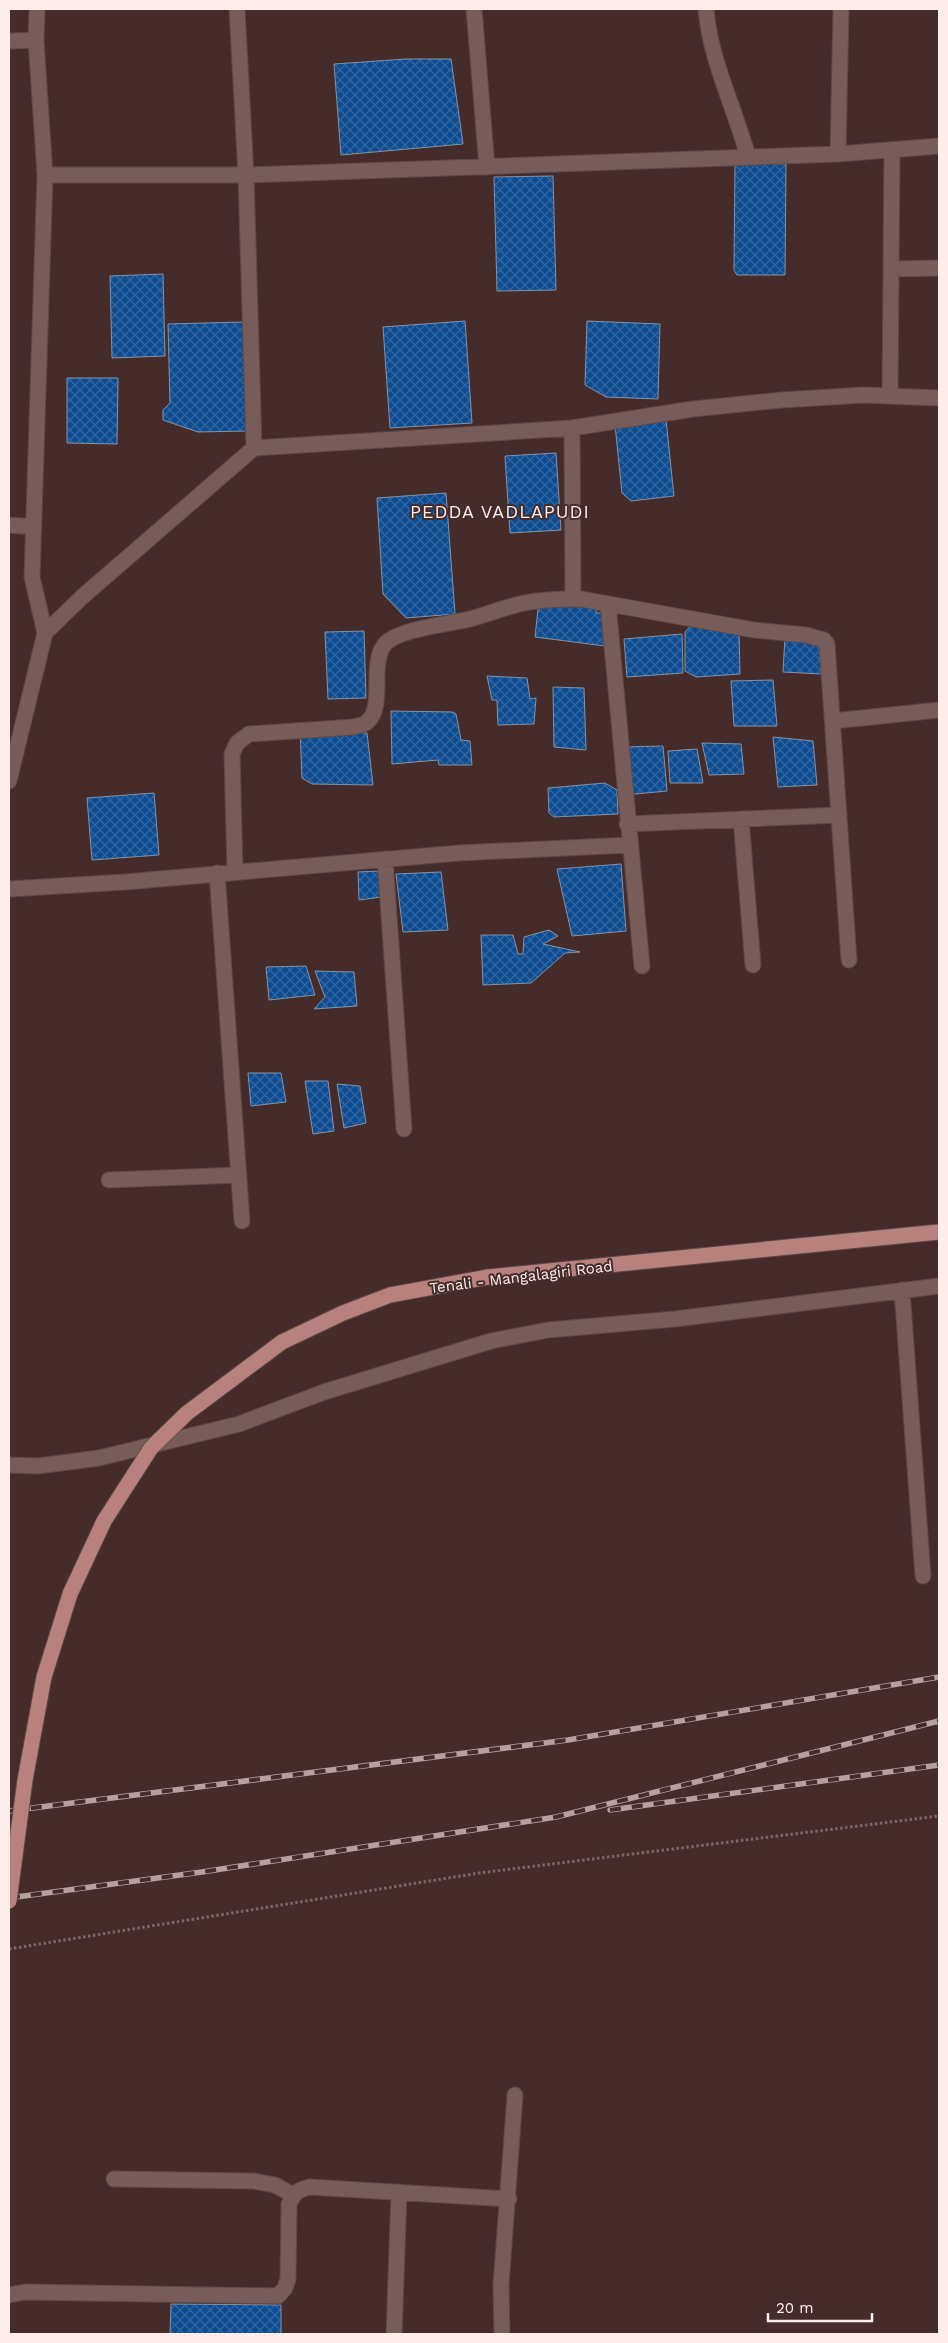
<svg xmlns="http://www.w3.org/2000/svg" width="948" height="2343" font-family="'Work Sans',sans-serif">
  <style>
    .building { fill: url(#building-cross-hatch); stroke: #8293a8 }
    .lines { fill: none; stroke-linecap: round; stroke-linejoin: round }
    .minor-casing { stroke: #5e4847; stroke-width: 17 }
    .path { stroke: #7d6765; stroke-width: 3; stroke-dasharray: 2.5 2.5; stroke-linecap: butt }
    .minor { stroke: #785c59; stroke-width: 15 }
    .rail-casing { stroke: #b5a19f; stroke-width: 5.5 }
    .rail { stroke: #452c2b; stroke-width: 4; stroke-dasharray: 11; stroke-linecap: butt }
    .major-bridge-casing { stroke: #5e4847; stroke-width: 17; stroke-linecap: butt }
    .major-bridge { stroke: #b9817d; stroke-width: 15 }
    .labels { text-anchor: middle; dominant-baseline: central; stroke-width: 4; stroke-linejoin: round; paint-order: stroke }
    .street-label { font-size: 15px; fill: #ffeeec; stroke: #452c2b }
    .quarter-label { font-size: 18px; letter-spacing: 1px; fill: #ffeeec; stroke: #452c2b }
  </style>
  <defs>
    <pattern id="building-cross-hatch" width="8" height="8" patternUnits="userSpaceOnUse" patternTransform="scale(1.25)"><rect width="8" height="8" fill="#0e4c91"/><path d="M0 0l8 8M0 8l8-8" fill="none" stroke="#3266a1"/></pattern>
  </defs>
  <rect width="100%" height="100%" fill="#452c2b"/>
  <path class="building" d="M406,59H451L463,144L341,155L334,64Z
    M735,163L786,164L785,275H737L734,270Z
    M553,176L556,290L497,291L494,177Z
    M163,274L165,356L112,358L110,276Z
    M465,321L472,423L390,428L383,327Z
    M587,321L660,324L658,399L606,397L585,385Z
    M244,322L247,431L198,432L163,420V410L170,403L168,324Z
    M67,378H118L117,444L67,443Z
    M666,420L674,496L631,501L622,493L615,425Z
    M556,453L561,530L510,533L505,456Z
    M446,493L455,614L406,618L383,594L377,498Z
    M534,604L597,605L596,613H603L605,646L535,637L538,609Z
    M696,620L739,631L740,674L696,677L685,671V632Z
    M364,631L366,698L328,699L325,632Z
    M682,634L683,673L627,677L624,639Z
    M785,637L819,640L821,674L783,672Z
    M487,676L527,678L530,699L536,698L534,724L498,725L497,700H492Z
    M773,680L777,726H734L731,681Z
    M553,687L584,688L586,750L554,747Z
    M391,711L452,712L456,714L461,740L470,741L472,765H439L438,760L392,764Z
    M300,730L367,733L373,785L312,784L302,778Z
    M773,737L813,741L817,785L778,787Z
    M702,743L741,744L744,774L709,775Z
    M663,746L667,791L625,795L623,747Z
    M697,749L703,783H670L668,751Z
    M605,783L617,790L618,814L554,817L549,813L548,788Z
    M154,793L159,855L92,860L87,798Z
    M621,864L626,931L572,936L557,869Z
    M380,871L381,897L359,900L358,872Z
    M441,872L448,930L403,932L396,874Z
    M549,930L558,936L543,944L580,952L565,953L531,983L483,985L481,935H513L518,954H523L524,937Z
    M306,966L315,995L269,1000L266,967Z
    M315,971L354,972L357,1006L314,1009L325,997Z
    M248,1073H281L286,1102L251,1106Z
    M305,1081H328L334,1131L313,1134Z
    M337,1084L360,1086L366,1123L344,1128Z
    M171,2304L281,2305V2334H170Z"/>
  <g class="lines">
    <g class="minor-casing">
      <path id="minor" d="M237,9L246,175L254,448
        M474,9L487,167
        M706,9C710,60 735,108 748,157
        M36,40L37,9
        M9,41L36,40L45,175H246L838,154L939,146
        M838,154L841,9
        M45,175L32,577L45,633
        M891,269L939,268
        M890,396L892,150
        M572,428L573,599
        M9,525L34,527
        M608,604L642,966
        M833,721L939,710
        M9,781L45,633L82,597L254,448L572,428L693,409L782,400L864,395L939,398
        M741,819L753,965
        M627,824L839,815
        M385,859L404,1129
        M235,872L232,754L237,743L249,734L353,727C357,726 364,725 367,722C386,707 368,661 386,643C400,629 449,624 470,619C488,614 506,607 524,603C543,599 562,599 581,599L754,630L806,635L824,640L827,644L849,960
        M217,873L242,1221
        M9,889L125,882L459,853L629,845
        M109,1180L239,1175
        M902,1290L923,1576
        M9,1465L38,1466L99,1458L239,1424L324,1392L491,1341L548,1330L675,1319L939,1286
        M114,2179L254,2181L275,2185L293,2195
        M9,2295L25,2292L278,2296L285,2288L288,2279L289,2204C294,2193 299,2189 310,2187L509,2199
        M394,2334L399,2192
        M502,2334L501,2285L515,2095"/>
    </g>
    <path class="path" d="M9,1949L479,1873L939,1816"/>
    <use href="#minor" class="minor"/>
    <g class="rail-casing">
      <path id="rail" d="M610,1810L939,1765
        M9,1811L568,1740L939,1677
        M9,1898L202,1872L556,1817L939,1721"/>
    </g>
    <use href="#rail" class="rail"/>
    <g class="major-bridge-casing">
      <path id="major-bridge" d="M9,1901L25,1780L44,1677L70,1594L104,1521L151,1448L187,1413L282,1342L343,1313L390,1295L488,1277L939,1232"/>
    </g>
    <use href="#major-bridge" class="major-bridge"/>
  </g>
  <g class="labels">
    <g class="street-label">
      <text transform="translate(521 1277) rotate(-7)">Tenali - Mangalagiri Road</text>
    </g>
    <g class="quarter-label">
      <text x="500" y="511">PEDDA VADLAPUDI</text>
    </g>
  </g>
  <rect width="948" height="2343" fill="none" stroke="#ffeeec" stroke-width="20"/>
  <path d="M768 2313v8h104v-8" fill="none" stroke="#ffeeec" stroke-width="2.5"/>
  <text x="776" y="2313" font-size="15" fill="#ffeeec" stroke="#452c2b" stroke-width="4" paint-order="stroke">20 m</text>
</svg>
